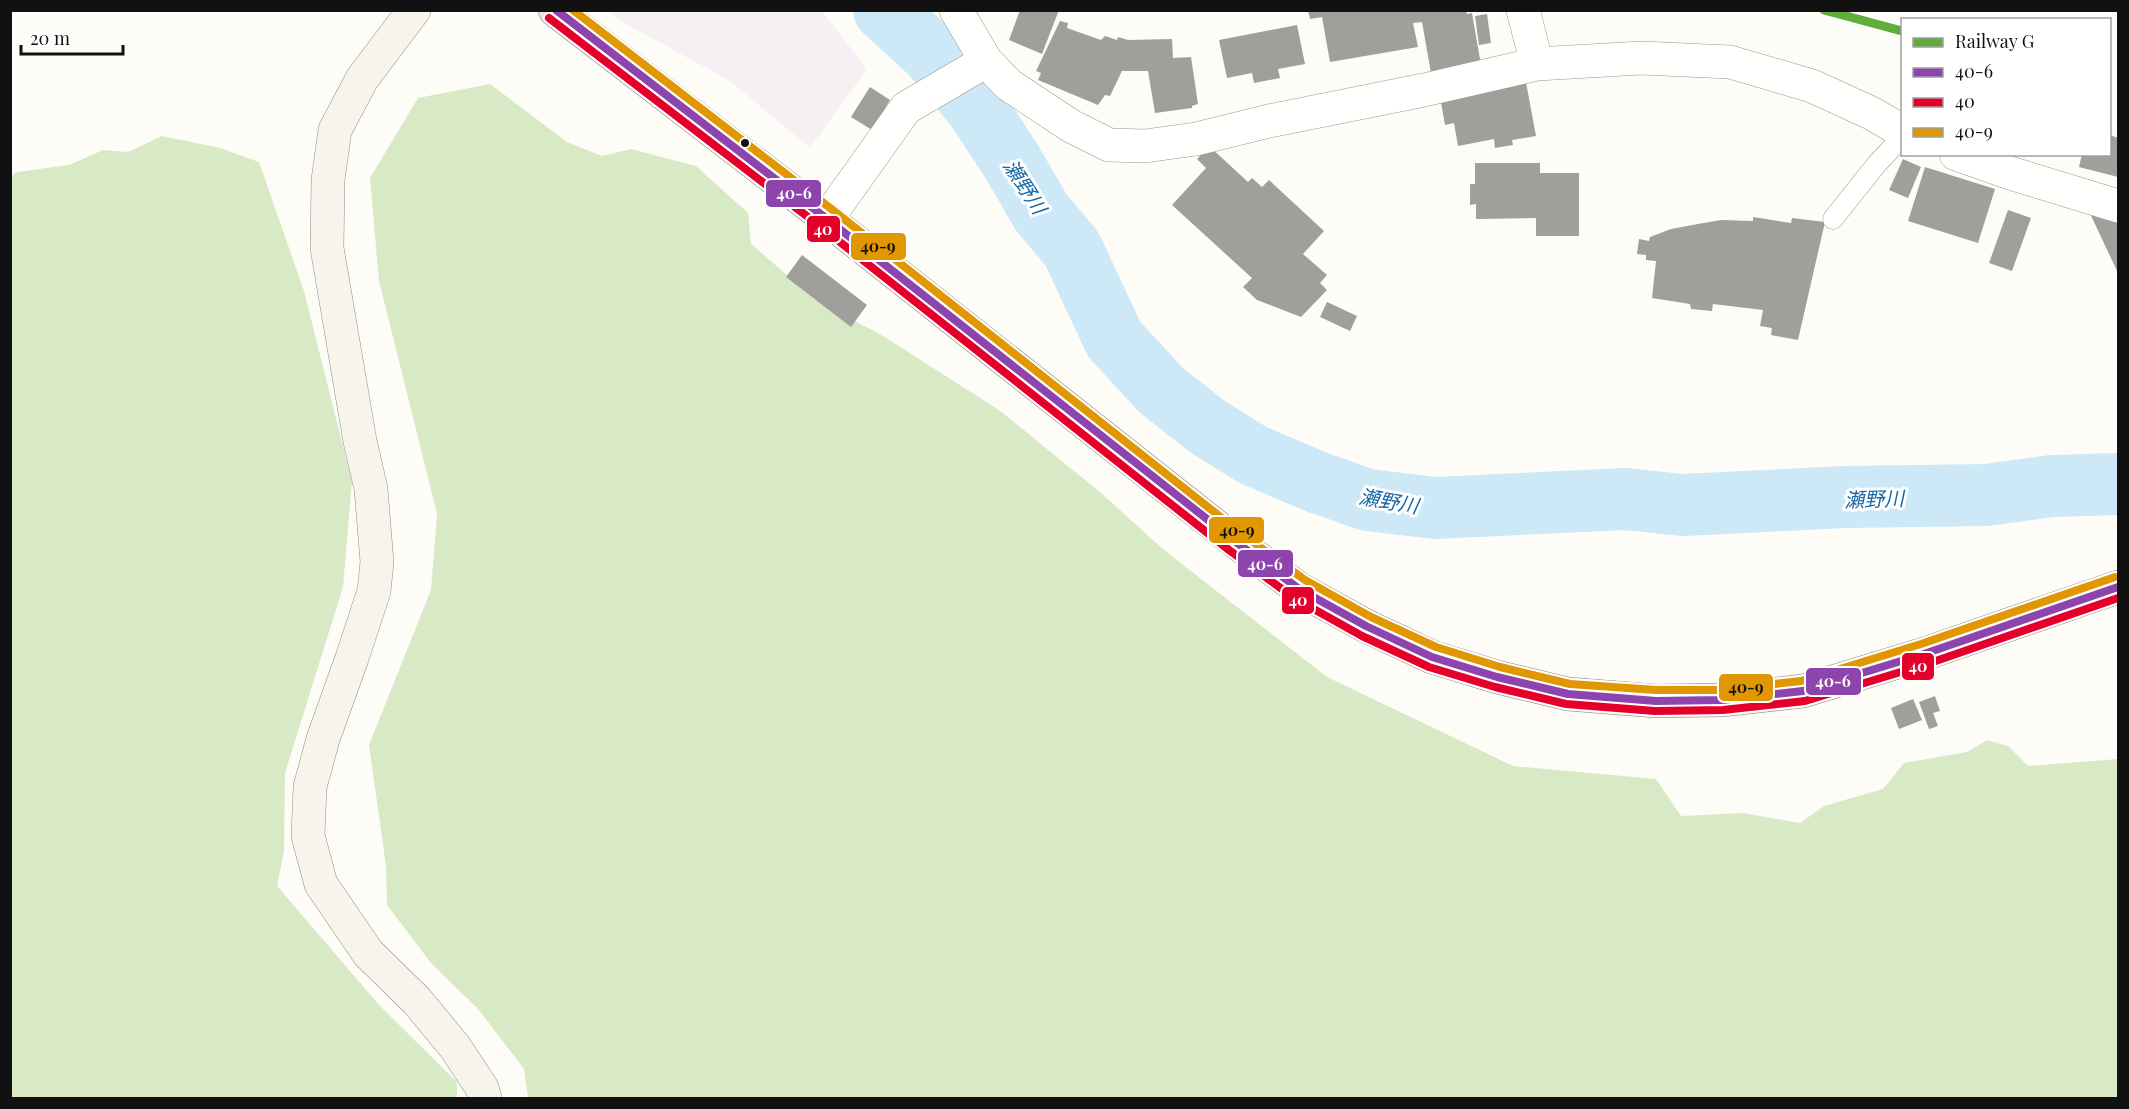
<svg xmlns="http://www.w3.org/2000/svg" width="2129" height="1109" font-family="'Playfair Display','Noto Sans JP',serif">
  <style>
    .industrial { fill: #f5f0f3 }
    .forest { fill: #d8eac5 }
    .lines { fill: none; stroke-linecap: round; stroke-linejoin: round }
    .river { stroke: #cde8f7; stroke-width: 62 }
    .building { fill: #a19f9c }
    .lane-casing { stroke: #979795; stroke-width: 21 }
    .street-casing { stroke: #979795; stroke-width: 34 }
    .secondary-casing { stroke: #8e8d8b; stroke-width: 34 }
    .highway-casing { stroke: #858482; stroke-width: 34 }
    .lane { stroke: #fffffe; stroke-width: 20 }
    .street { stroke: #fffffe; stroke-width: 33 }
    .secondary { stroke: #f6f4eb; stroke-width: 33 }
    .highway { stroke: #eae1d8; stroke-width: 33 }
    .bus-1-casing { stroke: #fff; stroke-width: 12 }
    .bus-2-casing { stroke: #fff; stroke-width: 12 }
    .bus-3-casing { stroke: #fff; stroke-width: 12 }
    .bus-1 { stroke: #8e44ad; stroke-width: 8 }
    .bus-2 { stroke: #e4002b; stroke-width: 8 }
    .bus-3 { stroke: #e09702; stroke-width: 8 }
    .rail-1-casing { stroke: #fff; stroke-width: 14 }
    .rail-1 { stroke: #60ad3b; stroke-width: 9 }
    .bus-dot { fill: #111; stroke: #fff; stroke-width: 2 }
    .labels { text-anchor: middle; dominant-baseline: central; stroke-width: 6; stroke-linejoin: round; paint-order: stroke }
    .water-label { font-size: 20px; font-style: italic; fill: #1768a6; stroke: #fff }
    .line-badge { stroke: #fff; stroke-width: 2 }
    .badge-label { font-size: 16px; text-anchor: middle; font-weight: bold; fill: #fff }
    .pale-badge-label { font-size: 16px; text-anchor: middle; font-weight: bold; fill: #111 }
  </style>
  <rect width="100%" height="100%" fill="#fdfcf7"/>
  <path class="industrial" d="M609,11H822L867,69L810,148L730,81L624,23Z"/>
  <path class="forest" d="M490,84L567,142L602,156L631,149L696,166L748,213L751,244L816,300L883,336L999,410L1101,493L1164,550L1327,677L1513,766L1656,779L1681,816L1743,813L1800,823L1824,806L1883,789L1904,763L1967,752L1987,740L2008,746L2028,766L2118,759V1098H528L524,1069L479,1010L431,963L387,905L386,866L369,745L431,590L437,514L379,281L370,178L418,98Z
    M162,136L220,148L259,162L304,291L352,482L343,587L285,773L284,851L277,886L379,1005L457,1082V1098H11V176L17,172L69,165L103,150L128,152Z"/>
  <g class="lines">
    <path class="river" d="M884,10L930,52L976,107L1012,162L1041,212L1072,249L1114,339L1161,390L1208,427L1253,455L1319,483L1368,500L1435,508L1625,499L1683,505L1846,497L1986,495L2052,486L2118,484"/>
  </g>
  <path class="building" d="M1020,10H1059L1042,54L1009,40Z
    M1308,10H1466L1467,14L1472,13L1481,65L1431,73L1422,22L1413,23L1418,47L1330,62L1322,17L1310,19Z
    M1487,14L1491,43L1479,45L1475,16Z
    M1060,21L1068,23L1067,28L1101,40L1105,36L1117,40L1118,37L1128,40L1172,39L1173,58L1191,57L1198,104L1192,106V108L1155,113L1148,71H1122L1110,96L1105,95L1098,105L1038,80L1041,73L1036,71Z
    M1297,25L1305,64L1278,69L1280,78L1254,83L1252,73L1227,78L1219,40Z
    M1525,77L1536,136L1512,140L1513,145L1495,148L1494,139L1458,146L1454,123L1445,125L1440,97Z
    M870,87L890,100L872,130L851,117Z
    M2110,135L2118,138V177L2079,167L2082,154H2110Z
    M1209,146L1248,182L1252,178L1262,187L1269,180L1324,231L1303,254L1327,275L1320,283L1327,290L1301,317L1257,300L1243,287L1252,278L1172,205L1206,168L1197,159Z
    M1903,159L1921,167L1908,198L1889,190Z
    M1475,163H1540V173H1579V236H1536V218L1476,219V204L1470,205V184H1475Z
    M1925,167L1995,189L1978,243L1908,221Z
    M2087,207L2118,216V273Z
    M2008,210L2031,218L2012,271L1989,263Z
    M1753,217L1791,223L1792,218L1825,222L1798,340L1771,335L1772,328L1760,326L1763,310L1713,304L1712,311L1691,309L1690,304L1652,298L1656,261L1646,260V255L1637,254L1639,239L1649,241L1650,237L1671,229L1698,224L1721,220L1753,221Z
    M802,255L867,305L851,327L786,277Z
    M1327,302L1357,316L1350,331L1320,317Z
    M1935,696L1940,711L1933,713L1938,726L1929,729L1919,702Z
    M1913,699L1922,720L1899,729L1891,708Z"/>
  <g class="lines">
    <g class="lane-casing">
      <path id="lane" d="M1833,219L1876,165L1902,137"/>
    </g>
    <g class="street-casing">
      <path id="street" d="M956,10L986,61L1009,85L1071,126L1109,145L1145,146L1196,139L1269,121L1424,90L1537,64L1641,58L1730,62L1812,86L1871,113L1902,131
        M1523,10L1537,64
        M1956,154L2010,173L2118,206
        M827,219L906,108L986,61"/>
    </g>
    <g class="secondary-casing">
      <path id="secondary" d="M414,10L362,79L335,130L328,180L327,248L360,441L371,489L377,562L374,591L352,658L323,739L310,787L308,836L321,884L368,953L417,1001L455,1047L482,1088L485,1098"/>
    </g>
    <g class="highway-casing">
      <path id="highway" d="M555,10L827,219L1236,542L1299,589L1366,626L1432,657L1497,677L1568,694L1656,701L1722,700L1803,691L1924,654L2118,587"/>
    </g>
    <use href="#lane" class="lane"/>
    <use href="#street" class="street"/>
    <use href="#secondary" class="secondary"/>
    <use href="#highway" class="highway"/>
    <g class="bus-1-casing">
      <path id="bus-1" d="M556,10L827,219L1236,542L1299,589L1366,626L1432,657L1497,677L1568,694L1656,701L1722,700L1803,691L1924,654L2118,587"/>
    </g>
    <g class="bus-2-casing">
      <path id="bus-2" d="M549,18L821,227L1229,550L1294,598L1362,636L1429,667L1495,687L1566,704L1655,711L1723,710L1805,701L1927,664L2118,598"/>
    </g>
    <g class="bus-3-casing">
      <path id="bus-3" d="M573,10L834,211L1242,534L1305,580L1371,617L1436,647L1500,667L1570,684L1656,690H1721L1801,681L1921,644L2115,577"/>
    </g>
    <use href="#bus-1" class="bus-1"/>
    <use href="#bus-2" class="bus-2"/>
    <use href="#bus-3" class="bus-3"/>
    <g class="rail-1-casing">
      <path id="rail-1" d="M1824,10L1902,31"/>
    </g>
    <use href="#rail-1" class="rail-1"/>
  </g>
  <circle class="bus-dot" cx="745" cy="143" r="5"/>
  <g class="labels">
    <g class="water-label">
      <text transform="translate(1026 186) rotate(57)">瀬野川</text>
      <text transform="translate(1874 498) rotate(-2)">瀬野川</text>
      <text transform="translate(1389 500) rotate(10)">瀬野川</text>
    </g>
  </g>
  <g class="line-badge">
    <rect x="765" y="179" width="57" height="29" rx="6" fill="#8e44ad"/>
    <rect x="806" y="215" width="35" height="28" rx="6" fill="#e4002b"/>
    <rect x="850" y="232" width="57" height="29" rx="6" fill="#e09702"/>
    <rect x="1208" y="516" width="57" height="28" rx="6" fill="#e09702"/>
    <rect x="1237" y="549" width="57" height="29" rx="6" fill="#8e44ad"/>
    <rect x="1281" y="586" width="34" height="29" rx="6" fill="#e4002b"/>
    <rect x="1901" y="652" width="34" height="29" rx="6" fill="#e4002b"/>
    <rect x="1805" y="667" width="57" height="29" rx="6" fill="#8e44ad"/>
    <rect x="1718" y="673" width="56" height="29" rx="6" fill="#e09702"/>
  </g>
  <g class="badge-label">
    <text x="794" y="199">40-6</text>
    <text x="823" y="235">40</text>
    <text x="1265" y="570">40-6</text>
    <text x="1298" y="606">40</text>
    <text x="1918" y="672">40</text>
    <text x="1833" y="687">40-6</text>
  </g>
  <g class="pale-badge-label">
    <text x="878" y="252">40-9</text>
    <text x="1237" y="536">40-9</text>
    <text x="1746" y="693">40-9</text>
  </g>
  <rect width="2129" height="1109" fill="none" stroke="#111111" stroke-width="24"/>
  <rect x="1901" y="18" width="210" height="138" fill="#ffffff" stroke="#a0a0a0" stroke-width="1.5"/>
  <rect x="1913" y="38" width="30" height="9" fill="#60ad3b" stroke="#a0a0a0" stroke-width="1.5"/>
  <text x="1955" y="48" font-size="18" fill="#111111">Railway G</text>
  <rect x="1913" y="68" width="30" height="9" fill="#8e44ad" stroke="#a0a0a0" stroke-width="1.5"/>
  <text x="1955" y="78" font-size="18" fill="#111111">40-6</text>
  <rect x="1913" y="98" width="30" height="9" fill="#e4002b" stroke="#a0a0a0" stroke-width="1.5"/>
  <text x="1955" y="108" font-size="18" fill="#111111">40</text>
  <rect x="1913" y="128" width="30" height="9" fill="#e09702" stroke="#a0a0a0" stroke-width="1.5"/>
  <text x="1955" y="138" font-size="18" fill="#111111">40-9</text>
  <path d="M21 45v9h102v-9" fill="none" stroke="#111111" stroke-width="3"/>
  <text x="30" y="45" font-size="18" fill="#111111" stroke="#ffffff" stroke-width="4.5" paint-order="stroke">20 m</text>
</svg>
